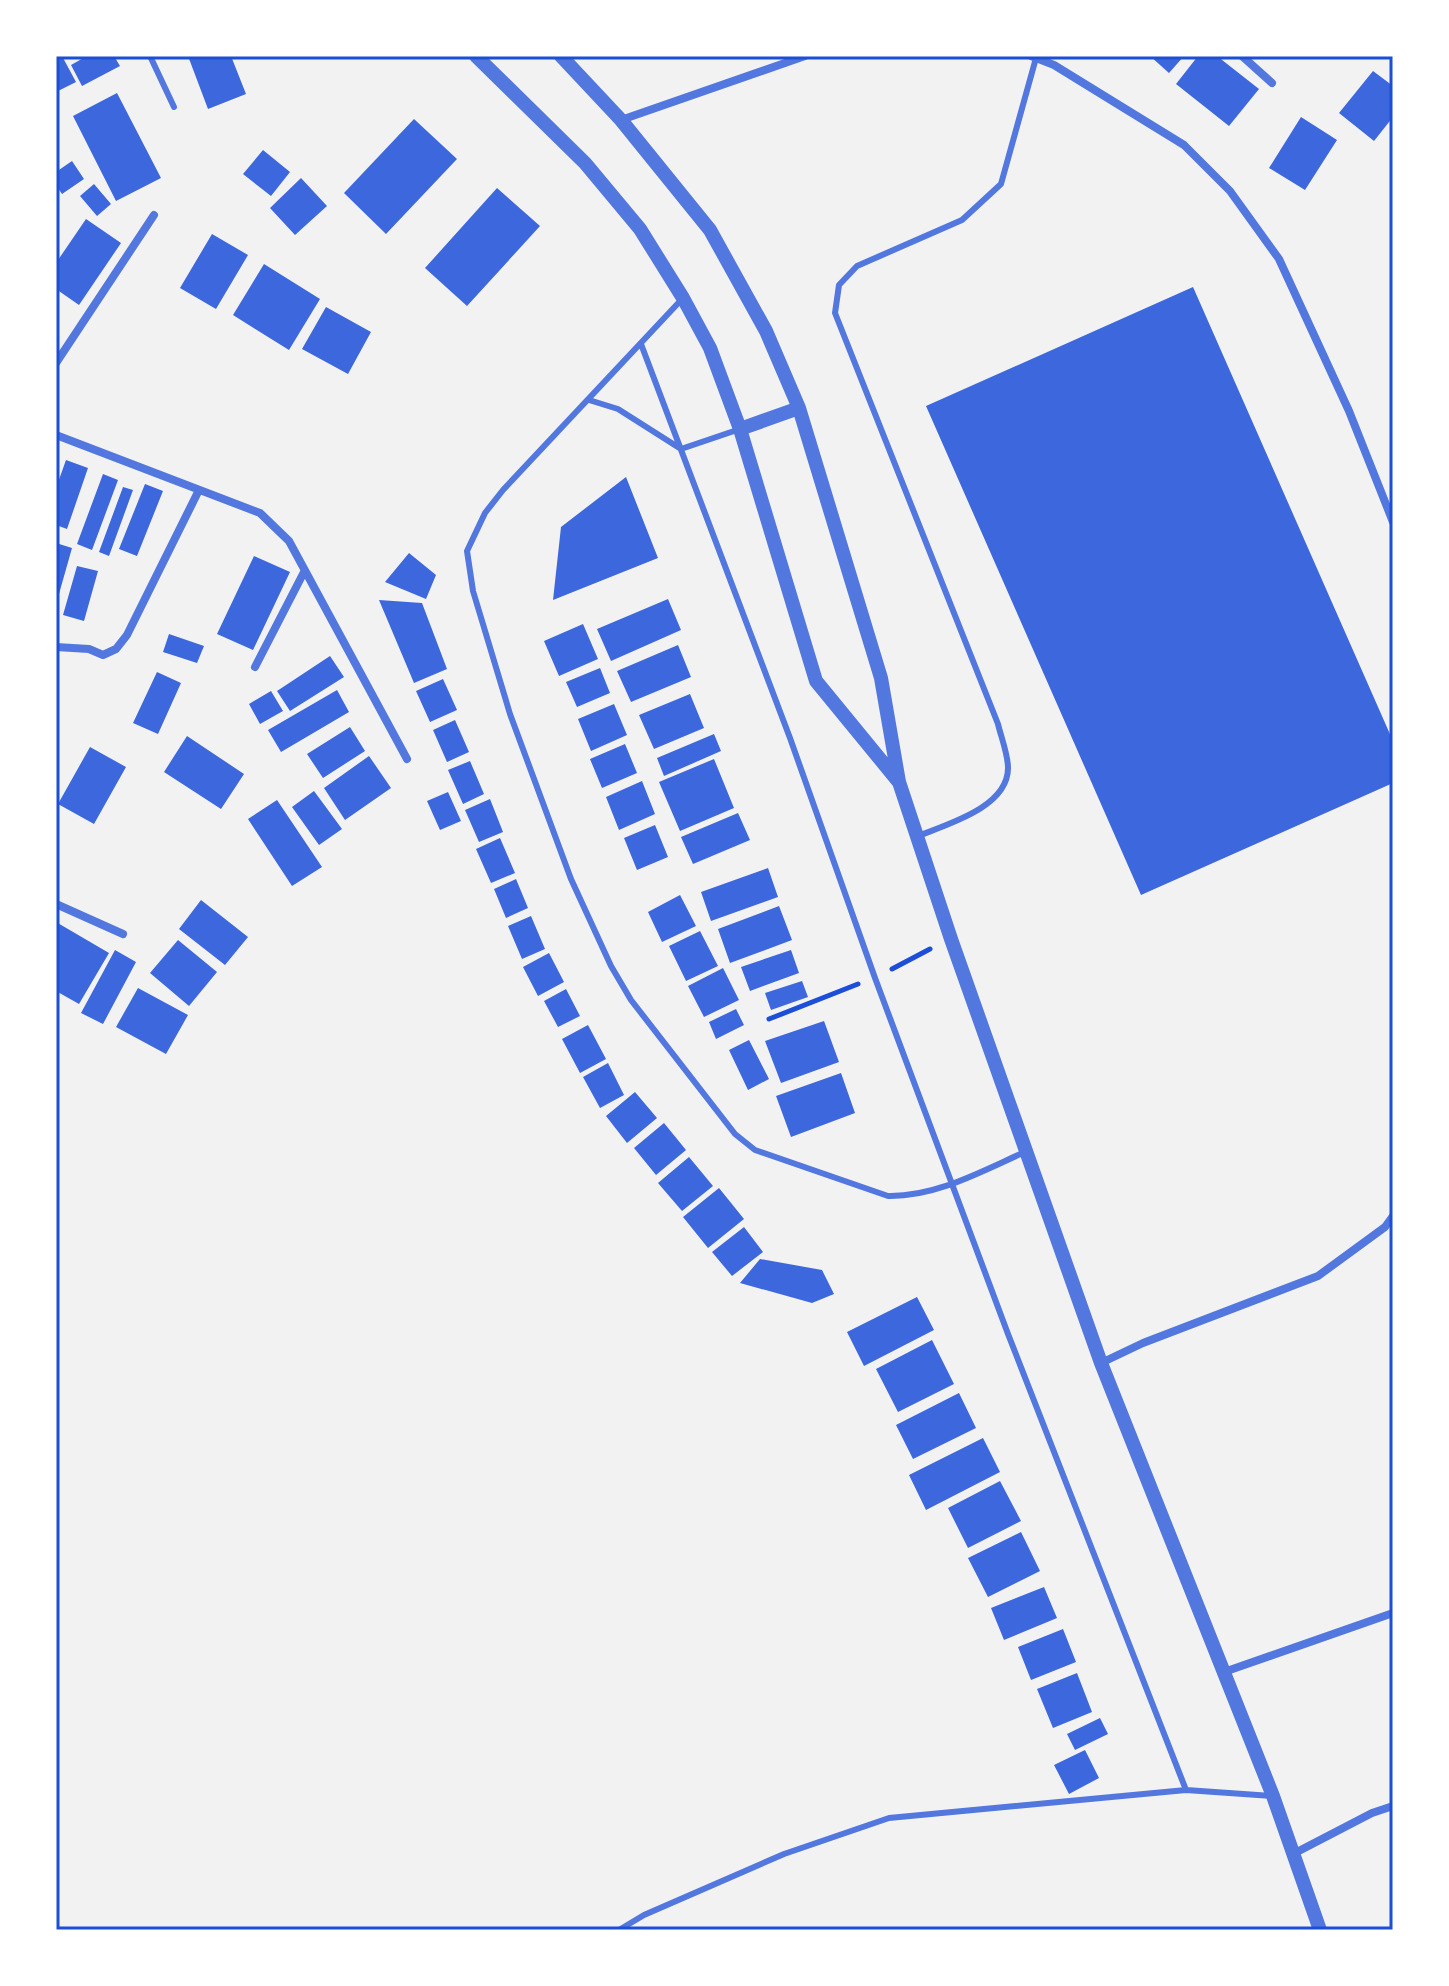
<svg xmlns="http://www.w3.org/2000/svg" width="1449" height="1986" font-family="'Exo 2',sans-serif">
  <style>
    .building { fill: #3d67dc }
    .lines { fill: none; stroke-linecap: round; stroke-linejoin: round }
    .path { stroke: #1d4ed8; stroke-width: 5 }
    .service { stroke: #5277de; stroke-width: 6 }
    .minor { stroke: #5277de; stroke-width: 8 }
    .tertiary { stroke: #5277de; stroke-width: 14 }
    .neatline { fill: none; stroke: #1d4ed8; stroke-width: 3 }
  </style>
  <rect width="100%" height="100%" fill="#f2f2f2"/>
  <path class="building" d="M62,56L76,82L56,92V58Z
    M87,56H114L120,66L82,86L71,65Z
    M188,56H231L246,94L208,109Z
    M1150,56H1184L1169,73Z
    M1198,56H1217L1259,89L1229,126L1176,84Z
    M1373,71L1393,86V117L1374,141L1339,113Z
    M117,93L161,178L116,201L73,116Z
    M1301,117L1337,140L1305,190L1269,168Z
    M414,119L457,159L386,234L344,193Z
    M263,150L290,172L271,196L243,174Z
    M72,161L84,179L62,194L56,185V172Z
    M301,178L327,206L295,235L270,208Z
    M94,184L111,204L97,216L80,196Z
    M497,188L540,226L467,306L425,268Z
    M86,219L121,243L79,305L56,289V263Z
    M212,234L248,255L216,309L180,288Z
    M264,264L320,299L289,350L233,315Z
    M1193,287L1393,741V783L1141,895L926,406Z
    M326,307L371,332L348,374L302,349Z
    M66,460L88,468L67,529L56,525V488Z
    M103,474L118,480L92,550L77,544Z
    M626,477L658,558L553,600L561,527Z
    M145,484L163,491L137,556L119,549Z
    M123,487L133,490L109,556L99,552Z
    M56,543L72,548L57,601L56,600Z
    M409,553L436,575L426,599L385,582Z
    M254,556L290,572L253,650L217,634Z
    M77,566L98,571L84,621L63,615Z
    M668,599L681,630L611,661L597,629Z
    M379,600L422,603L447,669L414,683Z
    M583,624L598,659L559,676L544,641Z
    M169,634L204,646L197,663L163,652Z
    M678,645L691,677L631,702L617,671Z
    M330,656L344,677L290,711L277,691Z
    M600,668L610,693L577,707L566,682Z
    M157,672L181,683L158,734L133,723Z
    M443,679L457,710L430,722L416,691Z
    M337,690L349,712L281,752L268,730Z
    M271,691L283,711L260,724L249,704Z
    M690,694L704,728L654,749L639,715Z
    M614,704L627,735L591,751L578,719Z
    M455,720L469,752L447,762L433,730Z
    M350,727L365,751L323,778L307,754Z
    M714,734L721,751L664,776L657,758Z
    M187,736L244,774L221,809L164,772Z
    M625,744L637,773L602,788L590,759Z
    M90,747L126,767L94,824L58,804Z
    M369,756L391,788L345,820L324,788Z
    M714,759L734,808L680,831L659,782Z
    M470,761L484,794L463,804L448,770Z
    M642,781L655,814L619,830L606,797Z
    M314,791L342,829L319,845L292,807Z
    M448,792L461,821L440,830L427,801Z
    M490,799L503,832L479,842L465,810Z
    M277,800L322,867L292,886L248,819Z
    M738,813L750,840L693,864L681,837Z
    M655,825L668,857L637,870L624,838Z
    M500,838L515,873L491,883L476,849Z
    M768,868L778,897L711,921L701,892Z
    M516,879L528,908L506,918L494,889Z
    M680,895L696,926L662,942L648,912Z
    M201,900L248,937L225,965L179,929Z
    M779,906L792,940L730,963L718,929Z
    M531,916L545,949L522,959L508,926Z
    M56,922L109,953L79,1004L56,991Z
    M700,931L718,966L686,981L669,946Z
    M178,940L217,972L189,1006L150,973Z
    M115,950L136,962L103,1024L81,1013Z
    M791,950L799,973L750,991L741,967Z
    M549,953L564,982L538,996L523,967Z
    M723,968L739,1000L704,1017L688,986Z
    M802,981L808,997L771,1010L765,993Z
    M138,988L188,1015L166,1054L116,1027Z
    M566,989L580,1016L558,1027L544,1001Z
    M736,1009L744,1025L716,1039L709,1022Z
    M824,1021L839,1062L781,1083L765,1041Z
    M588,1025L606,1059L580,1073L562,1039Z
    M749,1040L769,1079L748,1090L729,1050Z
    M608,1063L624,1095L600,1108L583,1077Z
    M841,1073L855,1113L791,1137L776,1096Z
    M635,1092L657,1118L627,1143L606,1116Z
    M664,1123L686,1150L656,1175L634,1148Z
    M689,1157L713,1186L682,1211L658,1183Z
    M719,1188L744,1219L708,1248L683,1217Z
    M744,1227L763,1252L732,1276L712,1252Z
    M760,1259L822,1270L834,1294L812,1303L740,1283Z
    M917,1297L934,1330L864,1366L847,1332Z
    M932,1340L954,1384L898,1412L876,1369Z
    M959,1393L976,1428L913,1459L896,1425Z
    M983,1438L1000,1472L926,1510L909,1475Z
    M1000,1481L1021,1521L968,1548L948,1508Z
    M1021,1532L1040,1571L988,1597L968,1558Z
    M1044,1587L1057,1618L1004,1640L991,1608Z
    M1063,1629L1076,1662L1031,1680L1018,1647Z
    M1077,1673L1092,1712L1053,1728L1037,1689Z
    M1100,1718L1108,1734L1075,1750L1067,1734Z
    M1085,1750L1099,1778L1069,1794L1054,1765Z"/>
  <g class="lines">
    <path class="path" d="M892,969L930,949
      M769,1019L858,984"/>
    <path class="service" d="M150,56L174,107
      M683,298L503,490L485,513L467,551L473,591L510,714L571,879L611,966L631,1000L735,1134L755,1150L888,1196C936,1197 982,1171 1025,1152
      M641,344L790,738L875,978L1008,1334L1186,1790L1273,1796
      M589,400L618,409L681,449L740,429
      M918,836C948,824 1008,807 1008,768C1008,754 1001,737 998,724L835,313L839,285L857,266L962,220L1001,184L1036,58
      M619,1930L644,1915L784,1854L889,1818L1186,1790"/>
    <path class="minor" d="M1031,56L1054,65L1184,145L1230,191L1279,259L1349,411L1393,522
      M1242,56L1272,83
      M621,120L805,56
      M56,363L154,215
      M56,435L260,513L289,541L407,759
      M56,647L89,649L103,655L116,649L127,635L199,490
      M255,667L304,572
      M56,904L123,934
      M1101,1363L1143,1343L1318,1276L1385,1227L1393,1216
      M1224,1672L1393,1613
      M1293,1854L1372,1813L1393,1806"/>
    <path class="tertiary" d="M476,56L585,163L640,229L683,298L710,348L740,429L816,681L898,781
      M561,56L621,120L710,230L766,331L799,408L881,678L899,782L951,939L1101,1363L1273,1796L1320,1930
      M740,429L799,408"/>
  </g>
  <rect width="1449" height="1986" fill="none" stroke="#ffffff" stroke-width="116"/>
  <rect x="58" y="58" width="1333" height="1870" class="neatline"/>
</svg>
